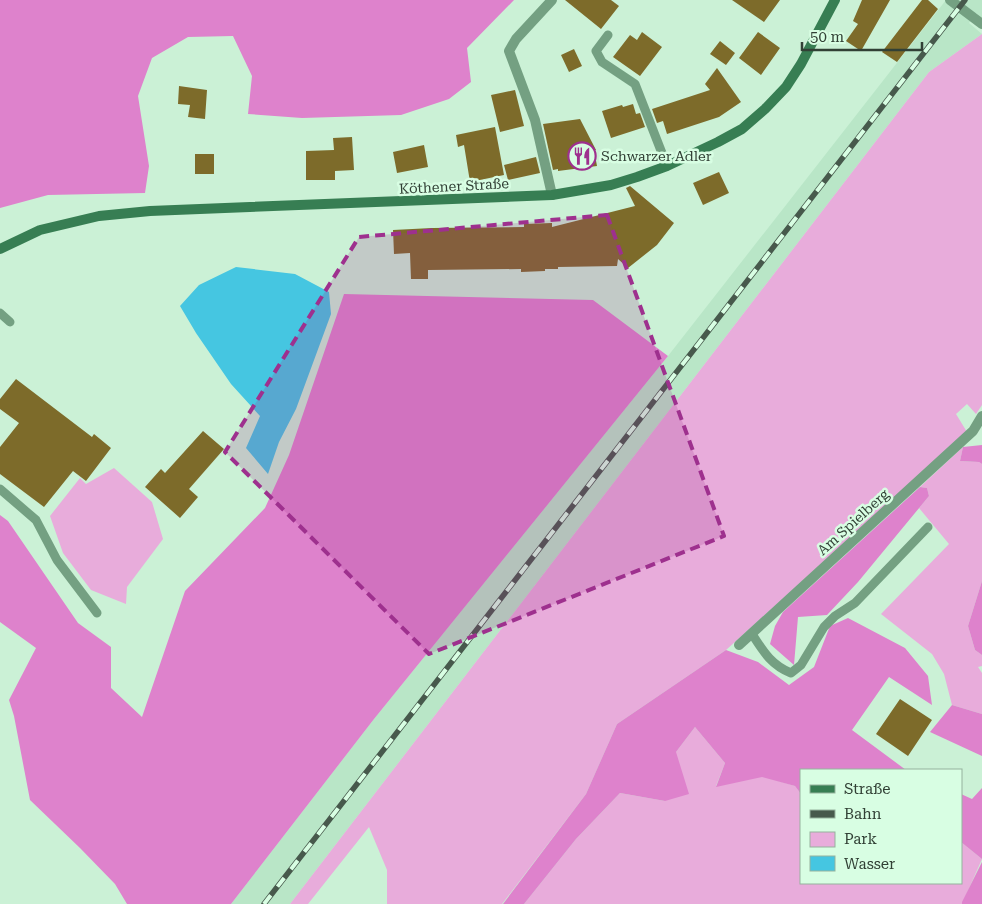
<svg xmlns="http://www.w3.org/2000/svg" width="982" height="904" font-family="'Roboto Serif',serif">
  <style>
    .built { fill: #b9e6c7 }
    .green { fill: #e8acdb }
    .forest { fill: #de82cc }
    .water { fill: #45c6e1 }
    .building { fill: #7d6b2a }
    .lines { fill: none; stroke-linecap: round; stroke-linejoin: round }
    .service { stroke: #74a082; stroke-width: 9 }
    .minor { stroke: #74a082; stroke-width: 10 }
    .secondary { stroke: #377e53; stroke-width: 10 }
    .rail-casing { stroke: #47594c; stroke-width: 5.5 }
    .rail { stroke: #d8fee3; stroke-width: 4; stroke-dasharray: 11; stroke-linecap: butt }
    .marked { fill: #9e308e; fill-opacity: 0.2; stroke: #9e308e; stroke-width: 4; stroke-dasharray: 10 6; stroke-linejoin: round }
    .labels { text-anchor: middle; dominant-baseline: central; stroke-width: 5; stroke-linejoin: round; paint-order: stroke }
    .poi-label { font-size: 14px; fill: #314035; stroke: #d8fee3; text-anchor: start }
    .street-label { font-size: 14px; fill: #314035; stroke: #d8fee3 }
  </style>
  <rect width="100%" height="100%" fill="#cbf1d6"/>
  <path class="built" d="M946,0H982V18L976,13L969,23L982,34L929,72L290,904H231L374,719L668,356Z"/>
  <path class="green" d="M982,34V405L976,414L967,404L956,414L967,432L726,650L617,724L586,794L502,904H387V870L369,827L308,904H290L929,72Z
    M963,447L960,461L979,462L982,464V581L968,626L975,650L982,655V666L978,667L982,673V714L952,705L944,674L932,654L881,614L949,544L919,508L929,496L927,488L920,487Z
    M114,468L152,502L163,539L127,587L126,604L91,590L63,553L50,516L80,478L86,484Z
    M695,727L725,763L716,786L762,776L795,786L801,794V883H961V842L982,859L962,904H524L576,839L620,793L665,801L676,752Z"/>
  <path class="forest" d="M0,0H514L467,48L471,82L449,99L401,115L302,118L248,114L252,76L233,36L188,37L152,58L138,96L149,166L145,193L48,195L0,208Z
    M344,294L593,300L668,356L374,719L231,904H127L115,884L80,848L30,800L14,716L9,700L36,648L0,622V515L8,521L78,623L111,647V688L142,717L185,591L265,508L289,455Z
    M982,445V464L979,462L960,461L963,447Z
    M920,487L927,488L929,496L858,582L827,615L798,617L794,665L770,644L775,626L783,612Z
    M982,581V655L975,650L968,626Z
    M848,618L905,648L928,676L932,705L889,677L852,730L906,770H801V794L795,786L762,777L716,787L725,763L695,727L676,752L689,794L665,801L620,793L576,839L524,904H503L586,794L617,724L726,650L758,662L789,685L814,667L830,626Z
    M952,705L982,714V756L930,732Z
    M982,788V859L961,842V794L972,799Z
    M982,862V904H962V902Z"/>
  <path class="water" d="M236,267L295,274L329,292L331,314L296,409L279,442L268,474L246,448L260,416L231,384L196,333L180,306L199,285Z"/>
  <path class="building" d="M565,0H611L619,6L601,29Z
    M732,0H780L764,22Z
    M862,0H890L861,51L846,41L858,24L853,21Z
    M922,0H928L938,9L897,62L882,52Z
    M642,32L662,47L640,76L613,57L630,35L637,40Z
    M758,32L780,48L761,75L739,58Z
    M720,41L735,53L726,65L710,54Z
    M574,49L582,66L569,72L561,55Z
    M717,68L741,102L719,117L667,134L663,121L657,123L652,109L710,90L705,84Z
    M179,86L207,90L205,119L188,117L190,105L178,104Z
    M515,90L524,126L500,132L491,95Z
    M633,104L636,114L640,113L645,127L611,138L602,111L622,105L623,107Z
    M580,119L596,150H594L597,166L558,171V169L553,170L543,124Z
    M495,127L504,175L470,182L464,145L458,147L456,135Z
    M352,137L354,170L335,171V180H306V151L334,150L333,138Z
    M424,145L428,167L397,173L393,152Z
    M195,154H214V174H195Z
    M536,157L540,173L508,180L504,165Z
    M719,172L729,193L703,205L693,183Z
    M630,186L674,223L657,245L628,268L618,259L617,266L558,267V269H545V271L521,272V269L428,270V279H411L410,253L394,254L393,230L432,228L524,227V224L552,223V227L635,206L626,188Z
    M16,379L92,437L94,434L111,448L86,481L73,471L44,507L0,474V447L19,423L0,409V399Z
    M203,431L224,449L189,489L198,497L180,518L145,487L161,469L165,473Z
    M900,699L932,720L908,756L876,734Z"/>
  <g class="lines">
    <path class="service" d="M608,35L596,51L602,62L635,84L667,166
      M0,313L10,322
      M0,489L36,520L57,560L97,613
      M752,634C763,651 771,665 791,673L801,665L824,627L835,616L855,603L928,527"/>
    <path class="minor" d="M552,0L516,39L509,51L535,120L552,195
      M950,0L982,24
      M739,645L973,431L982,416"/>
    <path class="secondary" d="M0,249L40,230L99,216L150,211L552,195L611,185L637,177L667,166L718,142L742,129L765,109L786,87L801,64L835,0"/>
    <g class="rail-casing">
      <path id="rail" d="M264,904L965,0"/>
    </g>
    <use href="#rail" class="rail"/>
  </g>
  <path class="marked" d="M607,215L724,536L429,654L225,452L359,237Z"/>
  <defs>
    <g id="restaurant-ring" transform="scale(1.4375)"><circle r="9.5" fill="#d8fee3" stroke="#9e308e" stroke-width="1.5"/><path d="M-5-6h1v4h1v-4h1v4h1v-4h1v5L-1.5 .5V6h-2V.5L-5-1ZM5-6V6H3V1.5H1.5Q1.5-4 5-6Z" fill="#9e308e"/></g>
  </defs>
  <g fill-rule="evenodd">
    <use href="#restaurant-ring" x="582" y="156"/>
  </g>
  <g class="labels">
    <g class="poi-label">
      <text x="601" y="156">Schwarzer Adler</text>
    </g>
    <g class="street-label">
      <text transform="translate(454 186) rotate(-3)">Köthener Straße</text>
      <text transform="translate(853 522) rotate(-42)">Am Spielberg</text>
    </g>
  </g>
  <rect x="800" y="769" width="162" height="115" fill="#d8fee3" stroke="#95b29d"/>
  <rect x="810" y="785" width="25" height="8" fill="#377e53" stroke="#95b29d"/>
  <text x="844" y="794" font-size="15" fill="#314035">Straße</text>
  <rect x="810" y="810" width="25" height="8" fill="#47594c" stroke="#95b29d"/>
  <text x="844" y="819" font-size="15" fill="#314035">Bahn</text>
  <rect x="810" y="832" width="25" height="15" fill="#e8acdb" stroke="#95b29d"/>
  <text x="844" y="844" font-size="15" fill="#314035">Park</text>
  <rect x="810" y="856" width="25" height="15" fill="#45c6e1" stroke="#95b29d"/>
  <text x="844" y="869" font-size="15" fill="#314035">Wasser</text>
  <path d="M802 42v8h120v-8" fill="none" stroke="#314035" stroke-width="2.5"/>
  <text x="810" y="42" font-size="15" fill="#314035" stroke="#d8fee3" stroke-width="4" paint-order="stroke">50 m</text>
</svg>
